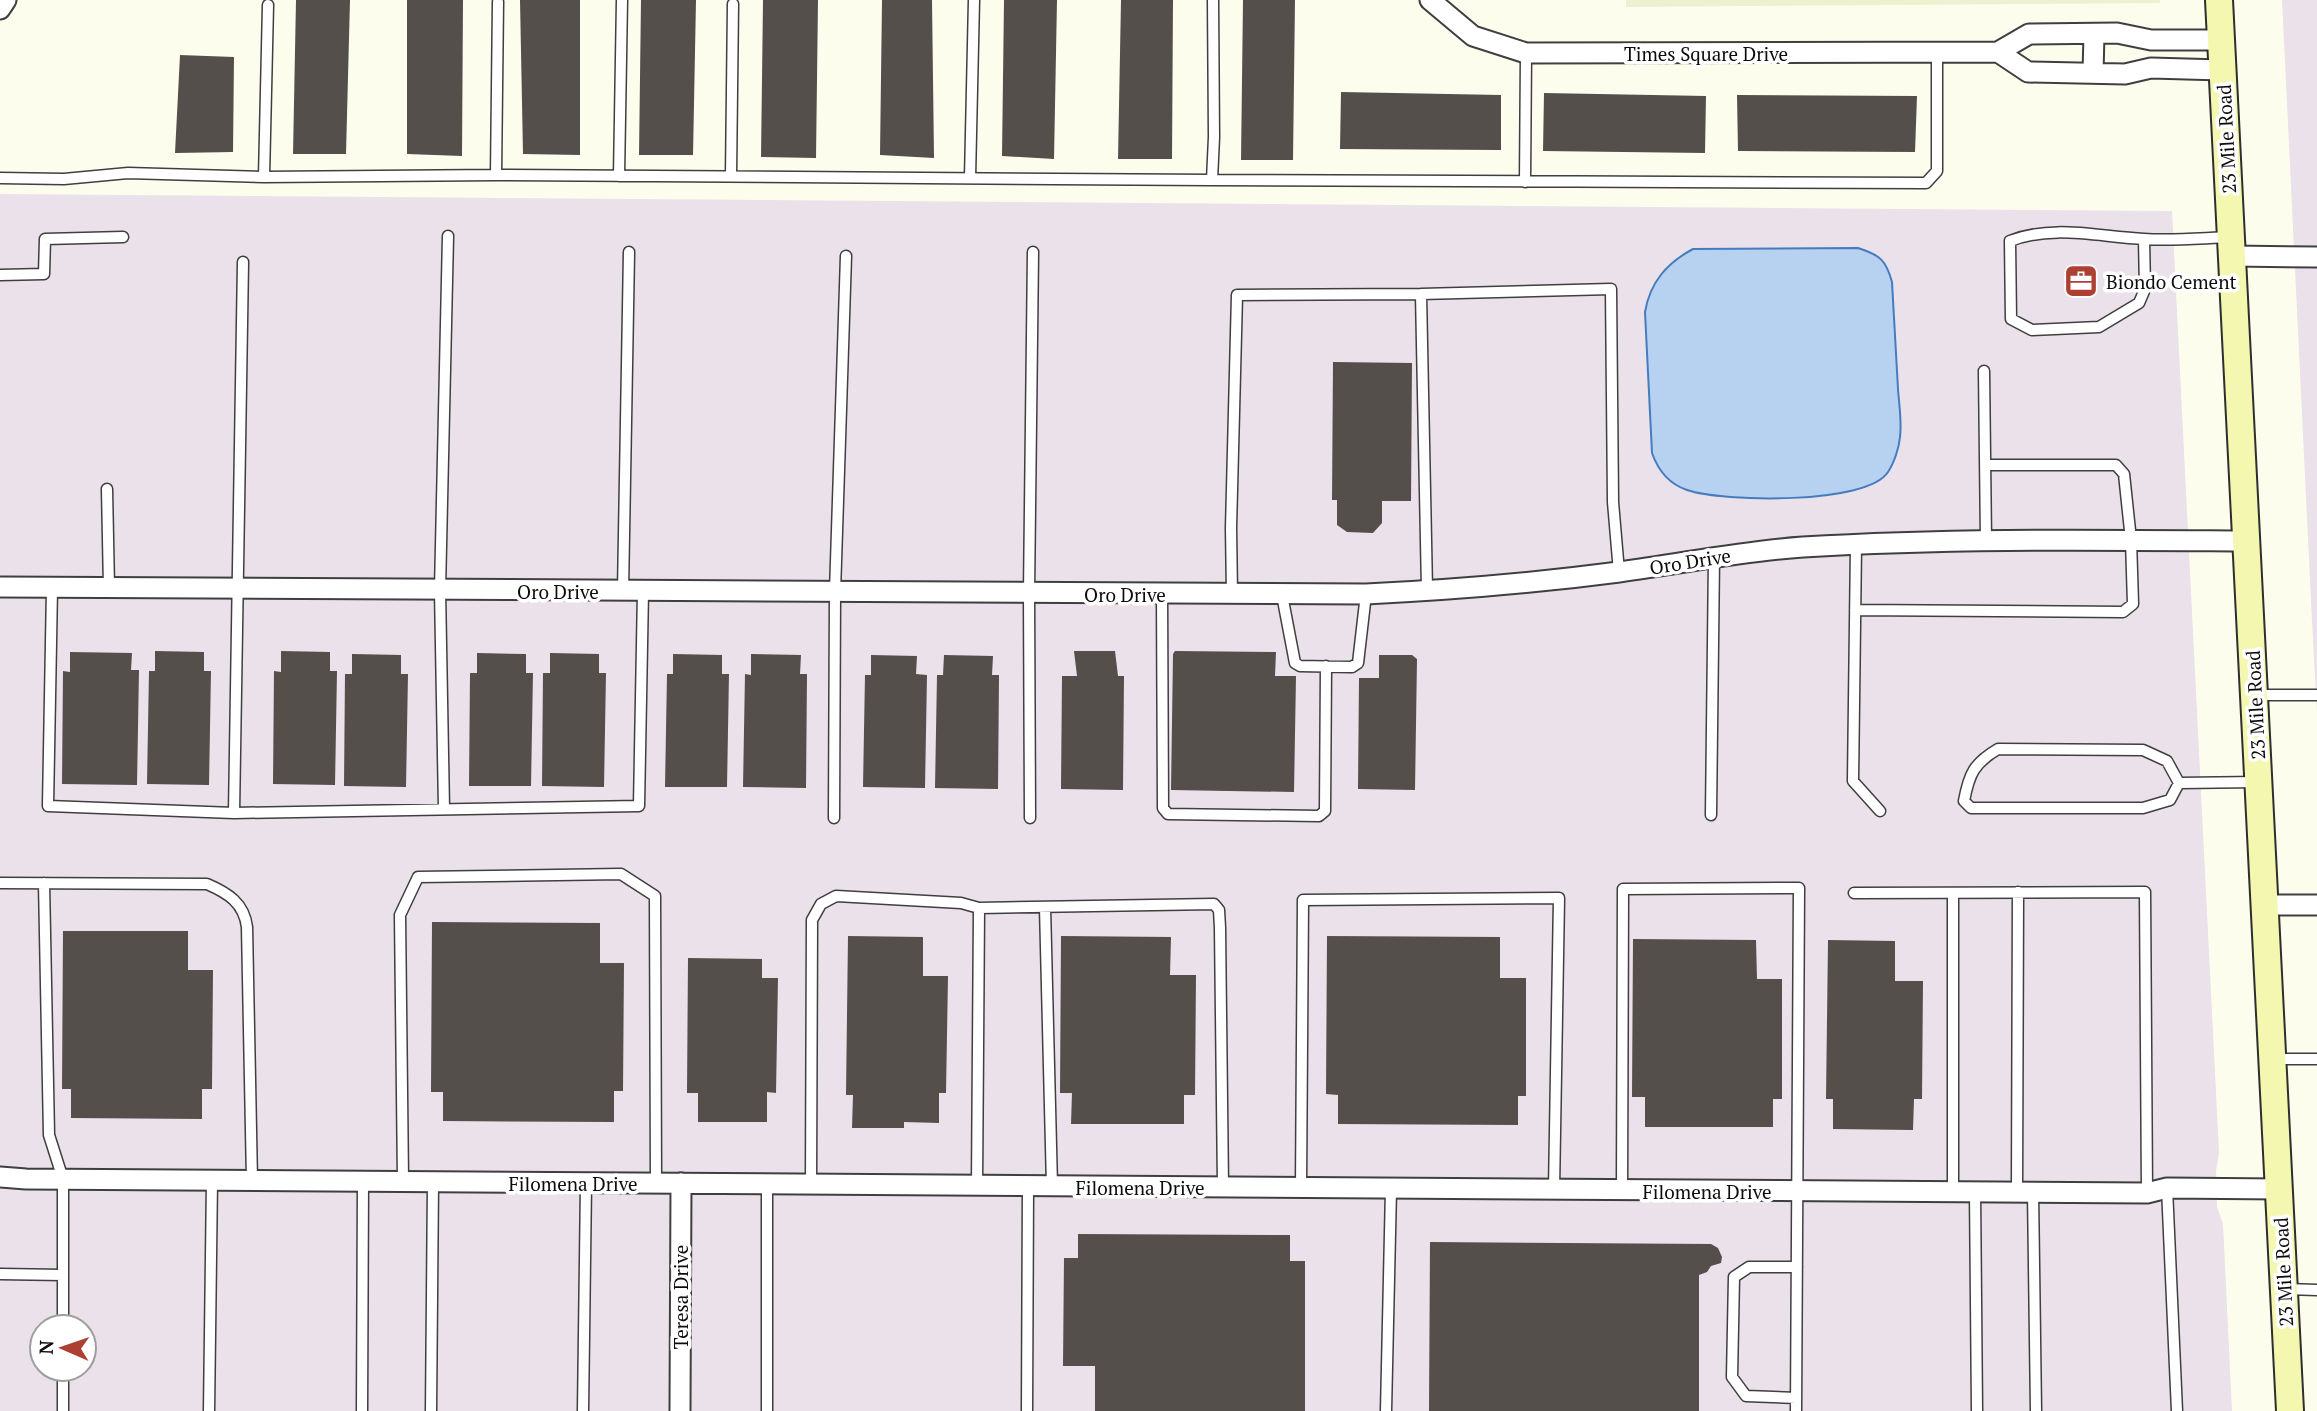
<svg xmlns="http://www.w3.org/2000/svg" width="2317" height="1411" font-family="'PT Serif',serif">
  <style>
    .industrial { fill: #eae1ea; fill-rule: evenodd }
    .farmland { fill: #eef1d0 }
    .water { fill: #b7d2f0; stroke: #457cbf; stroke-width: 2 }
    .building { fill: #544f4a }
    .lines { fill: none; stroke-linecap: round; stroke-linejoin: round }
    .service-casing { stroke: #3f3f3f; stroke-width: 13 }
    .minor-casing { stroke: #3f3f3f; stroke-width: 23 }
    .secondary-casing { stroke: #2e2e2e; stroke-width: 30 }
    .service { stroke: #fff; stroke-width: 10 }
    .minor { stroke: #fff; stroke-width: 19 }
    .secondary { stroke: #f3f7af; stroke-width: 26 }
    .labels { text-anchor: middle; dominant-baseline: central; stroke-width: 7; stroke-linejoin: round; paint-order: stroke }
    .street-label { font-size: 19px; fill: #0c0c0c; stroke: #fff }
    .poi-label { font-size: 19px; fill: #0c0c0c; stroke: #fff; text-anchor: start }
  </style>
  <rect width="100%" height="100%" fill="#fdfded"/>
  <path class="industrial" d="M2282,0H2317V713L2312,621Z
    M0,194L2172,211L2219,1153L2216,1171L2217,1207L2223,1224L2232,1411H0ZM42,1327H84V1369H42Z"/>
  <path class="farmland" d="M1626,0H2160V3L1626,7Z"/>
  <path class="water" d="M1858,248C1880,255 1886,260 1892,282C1894,318 1896,353 1898,389C1899,404 1902,422 1900,437C1899,448 1894,463 1888,472C1867,505 1722,502 1687,490C1669,484 1658,470 1652,453L1645,312C1650,282 1667,263 1693,249Z"/>
  <path class="building" d="M296,0H350L346,154H293Z
    M407,0H463L462,156L407,154Z
    M520,0H580V155L523,154Z
    M641,0H696L693,155H639Z
    M763,0H818L816,158L761,157Z
    M882,0H932L934,158L880,155Z
    M1004,0H1057L1054,159L1002,156Z
    M1121,0H1173L1172,159H1118Z
    M1243,0H1295L1293,160H1241Z
    M180,55L234,57L233,152L175,153Z
    M1341,92L1501,95V150L1340,149Z
    M1544,93L1706,96L1705,153L1543,151Z
    M1737,95L1917,96L1915,152L1738,151Z
    M1333,362L1412,363L1411,501H1382V523L1373,533L1347,532L1337,525V500H1332Z
    M155,651L204,652V671H211L209,785L147,784L149,671H155Z
    M281,651L330,652V671H337L335,785L273,784L274,671L281,672Z
    M1074,651H1115L1118,676H1124L1123,790L1061,789L1062,676H1077Z
    M1175,651L1276,652L1275,676H1296L1294,792L1171,790L1173,654Z
    M70,652L132,653L131,670H139L137,785L62,784L63,671L70,672Z
    M477,653L526,654V673H533L531,786H469L470,673H477Z
    M550,653L599,654V673H606L604,787L542,786L543,673H550Z
    M352,654L401,655V674H408L406,787L344,786L345,674H352Z
    M673,654L722,655V674H729L727,787H665L667,674H673Z
    M751,654L801,655L800,674H807L806,788L743,787L745,674L751,675Z
    M871,655L917,656L916,674L927,675L925,788L863,787L865,675H871Z
    M944,655L993,656L992,675H999L998,789L935,788L937,675H943Z
    M1379,655H1412L1417,659L1415,790L1358,789L1359,678H1379Z
    M432,922L600,923V963H624L623,1091H614V1122L443,1121V1092H431Z
    M63,931H188V970H213L212,1089H202V1119L71,1118V1089H62Z
    M848,936L923,937V976H948L946,1093H939V1123L904,1122V1128H852L853,1095H846Z
    M1061,936L1171,937L1170,975H1196L1195,1095H1184V1124H1071L1072,1093H1060Z
    M1327,936L1500,937V978H1526V1096H1518V1125L1338,1124V1095L1326,1094Z
    M1633,939L1756,940L1757,979H1782V1099H1773V1127H1645V1097H1632Z
    M1828,940L1895,941V981H1923L1922,1099H1914L1913,1130L1833,1129V1099H1826Z
    M688,958L762,959V978H778L776,1093L767,1092V1122H698V1093H687Z
    M1078,1234L1290,1235V1261H1305V1411H1095V1366H1063L1064,1258H1078Z
    M1430,1242L1711,1244L1718,1248L1722,1257L1721,1263L1711,1266L1707,1272L1699,1275V1411H1429Z"/>
  <g class="lines">
    <g class="service-casing">
      <path id="service" d="M496,175L498,2
        M619,176L622,0
        M731,176L733,4
        M264,177L268,5
        M0,178L64,179L128,173L264,177L496,175L1212,180L1214,137L1213,0
        M970,178L974,0
        M1212,180L1926,183L1937,171V53
        M1525,182L1526,53
        M2144,239L2145,289L2139,303L2099,327L2032,330L2011,319L2010,241C2053,224 2099,237 2144,239C2172,241 2202,238 2231,237
        M0,275L44,274L45,239L123,237
        M1421,294L1427,590
        M1984,371L1986,542
        M107,489L109,588
        M1856,545L1853,781L1880,811
        M52,588L48,806L234,813L243,262
        M623,591L629,252
        M1162,594L1163,808L1168,814L1319,816L1325,811L1326,666
        M1232,594L1231,528L1237,295L1421,294L1611,289L1613,502L1619,572
        M1282,595L1295,663L1300,666L1352,667L1358,663L1366,594
        M1855,610L2123,612L2133,604L2131,540L2124,474L2116,465H1985
        M2254,695H2317
        M1998,749L2143,750L2167,761L2179,783L2170,800L2143,808H1971L1964,801C1969,774 1974,763 1998,749Z
        M2179,783L2258,782
        M444,809L440,590L448,236
        M234,813L639,806L643,591
        M1711,815L1714,557
        M834,818L835,592L846,256
        M1030,818L1029,593L1033,252
        M0,883L207,884C228,893 244,903 247,927L252,1181
        M44,883L49,1135L63,1179V1327
        M1854,893L2145,892L2147,1193
        M1045,907L1052,1186
        M2273,1059H2317
        M403,1181L400,915L418,877L621,874L655,896L656,1183
        M811,1184L812,920L821,904L836,896L961,903L979,908L1214,904L1219,910L1220,928L1223,1187
        M977,1185L979,908
        M1301,1188L1303,900L1559,898L1554,1190
        M2167,1188L2177,1411
        M1622,1190L1623,889L1799,888L1796,1411
        M1975,1191L1977,1411
        M2017,1191L2018,892
        M1953,1192V893
        M2033,1192L2036,1411
        M0,1274L63,1275
        M2285,1289L2317,1290
        M1796,1398L1746,1396L1732,1377L1734,1277L1749,1267H1797
        M63,1411V1369
        M209,1411L212,1180
        M362,1411L363,1181
        M431,1411L433,1182
        M583,1411L586,1183
        M767,1411V1184
        M1027,1411L1028,1186
        M1386,1411L1391,1189"/>
    </g>
    <g class="minor-casing">
      <path id="minor" d="M1430,0L1473,36L1526,53L1998,52L2029,34L2117,33L2151,40H2221
        M0,9L6,0
        M1998,52L2028,72L2125,74L2151,68L2222,70
        M2093,73L2094,34
        M2232,256L2317,257
        M0,587L1366,594C1450,590 1535,583 1619,572C1681,564 1741,551 1803,547C1951,538 2100,540 2248,541
        M2264,905H2317
        M0,1177L26,1179L2147,1193L2167,1188L2280,1189
        M680,1411L681,1183"/>
    </g>
    <g class="secondary-casing">
      <path id="secondary" d="M2219,0L2290,1411"/>
    </g>
    <use href="#service" class="service"/>
    <use href="#minor" class="minor"/>
    <use href="#secondary" class="secondary"/>
  </g>
  <defs>
    <g id="office-square" transform="scale(1.75)"><rect x="-9" y="-9" width="18" height="18" rx="4" fill="#ae4033" stroke="#fff"/><path d="M-6-3h4V-5.5h4V-3h4V5H-6ZM-1-4.5V-3h2v-1.5ZM-6 0V1H6V0Z" fill="#fff"/></g>
  </defs>
  <g fill-rule="evenodd">
    <use href="#office-square" x="2081" y="281"/>
  </g>
  <g class="labels">
    <g class="street-label">
      <text x="1706" y="53">Times Square Drive</text>
      <text transform="translate(2226 139) rotate(-93)">23 Mile Road</text>
      <text transform="translate(1690 561) rotate(-9)">Oro Drive</text>
      <text x="558" y="591">Oro Drive</text>
      <text x="1125" y="594">Oro Drive</text>
      <text transform="translate(2255 705) rotate(-93)">23 Mile Road</text>
      <text x="573" y="1183">Filomena Drive</text>
      <text x="1140" y="1187">Filomena Drive</text>
      <text x="1707" y="1191">Filomena Drive</text>
      <text transform="translate(2283 1272) rotate(-93)">23 Mile Road</text>
      <text transform="translate(680 1297) rotate(-90)">Teresa Drive</text>
    </g>
    <g class="poi-label">
      <text x="2106" y="281">Biondo Cement</text>
    </g>
  </g>
  <g transform="translate(63 1348) rotate(272)"><circle r="33" fill="#ffffff" stroke="#9e9e9e" stroke-width="2"/>
  <path d="M0-5L12 26L0 18L-12 26Z" fill="#ae4033"/>
  <text y="-10" font-size="19" font-weight="bold" text-anchor="middle" fill="#0c0c0c">N</text>
  </g>
</svg>
